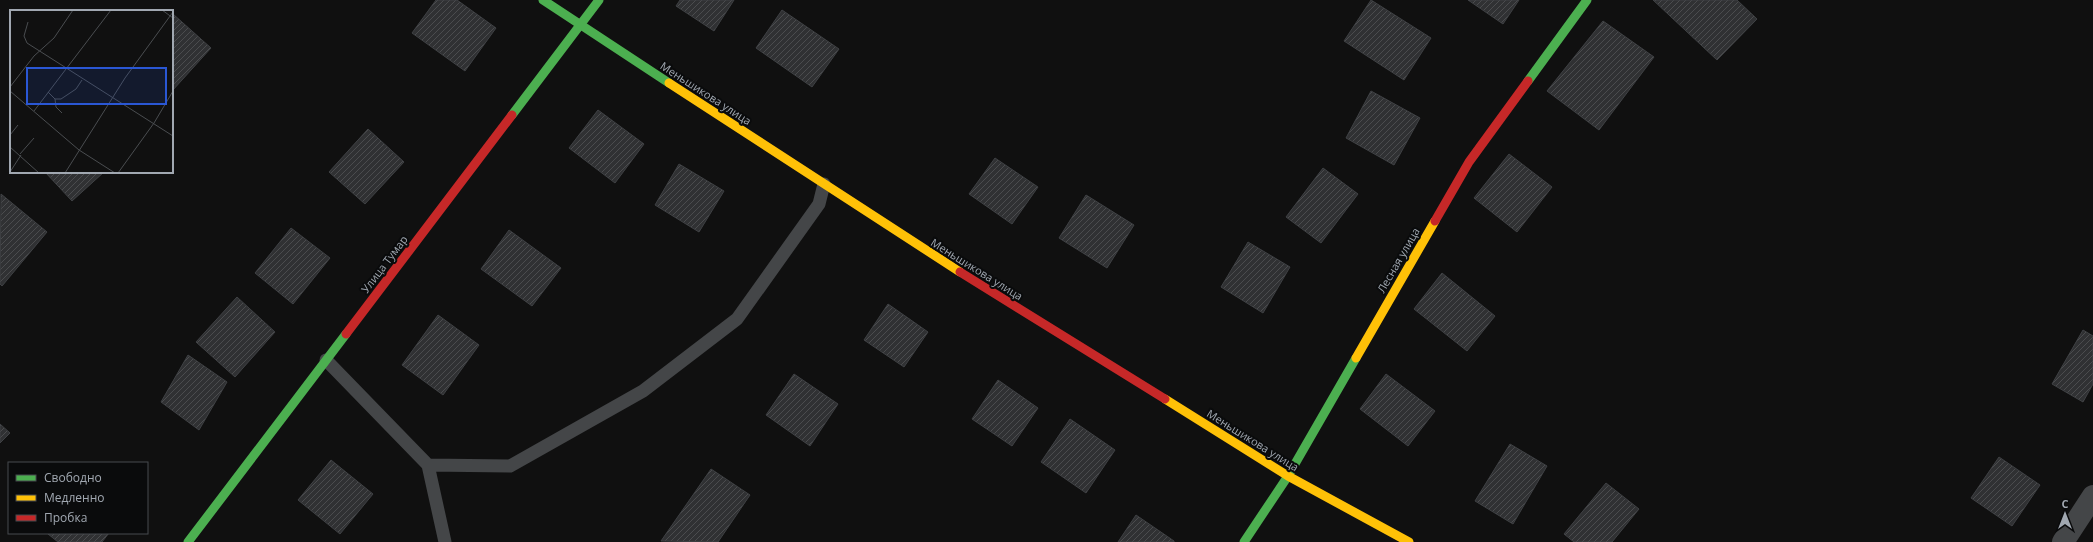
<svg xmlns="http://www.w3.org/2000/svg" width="2093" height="542" font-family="'Open Sans',sans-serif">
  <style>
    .building { fill: url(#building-hatch); stroke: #3f4144 }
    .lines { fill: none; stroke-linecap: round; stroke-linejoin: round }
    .lane { stroke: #444648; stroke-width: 13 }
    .street { stroke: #444648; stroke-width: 22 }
    .fast { stroke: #4caf50; stroke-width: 9 }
    .slow { stroke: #ffc107; stroke-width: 9 }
    .jam { stroke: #c62828; stroke-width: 9 }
    .labels { text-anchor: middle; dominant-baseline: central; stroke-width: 4; stroke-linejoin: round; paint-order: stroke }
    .street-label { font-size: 11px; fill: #a1a8b1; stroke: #0a0b0c }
    .inset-road { fill: none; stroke: #4a4d50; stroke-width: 1 }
    .view { fill: #2a57d4; fill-opacity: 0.15; stroke: #2a57d4; stroke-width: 2 }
    .inset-edge { fill: none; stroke: #a1a8b1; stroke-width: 2 }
  </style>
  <defs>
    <pattern id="building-hatch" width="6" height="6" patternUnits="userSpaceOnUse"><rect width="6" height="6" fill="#303133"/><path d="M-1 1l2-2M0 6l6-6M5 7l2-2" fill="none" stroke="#4b4c4e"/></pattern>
  </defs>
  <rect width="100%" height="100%" fill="#101010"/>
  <path class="building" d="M436,0H457L496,28L465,71L412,33Z
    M680,0H734L714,31L676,6Z
    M1371,0L1431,38L1404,80L1344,41Z
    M1468,0H1519L1503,24Z
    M1653,0H1737L1757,19L1717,60Z
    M782,10L839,49L812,87L756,48Z
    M173,14L211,48L172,91V16Z
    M1603,21L1654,57L1599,130L1547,91Z
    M1371,91L1420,118L1394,165L1346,138Z
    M598,110L644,144L615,183L569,148Z
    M368,129L404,162L365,204L329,172Z
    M1509,154L1552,187L1517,232L1474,198Z
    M995,158L1038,187L1012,224L969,194Z
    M679,164L724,191L699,232L655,205Z
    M1323,168L1358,194L1321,243L1286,217Z
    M45,172H104L72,201Z
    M1,194L47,232L2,286L0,284Z
    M1086,195L1134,225L1107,268L1059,238Z
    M291,228L330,258L293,304L255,273Z
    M509,230L561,268L532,306L481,269Z
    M1248,242L1290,267L1263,313L1221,287Z
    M1442,273L1495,316L1467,351L1414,309Z
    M237,297L275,332L235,377L196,342Z
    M888,304L928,332L904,367L864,340Z
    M438,315L479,345L443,395L402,365Z
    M2083,330L2093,336V384L2083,402L2052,384Z
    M188,355L227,382L199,430L161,402Z
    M794,374L838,404L810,446L766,415Z
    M1386,374L1435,411L1408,446L1360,409Z
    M998,380L1038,408L1012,446L972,419Z
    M1070,419L1115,450L1086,493L1041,462Z
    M0,424L10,433L0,443Z
    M1510,444L1547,466L1513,524L1475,501Z
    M1999,457L2040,485L2012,526L1971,498Z
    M331,460L373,494L340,534L298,500Z
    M711,469L750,495L718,542L661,541Z
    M1606,483L1639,509L1612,542H1574L1564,534Z
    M1136,515L1174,541V542H1118Z
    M49,533H109L102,542H58L48,534Z"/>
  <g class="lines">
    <path class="lane" d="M326,360L428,465L510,466L643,391L737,319L819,204L824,184
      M428,465L445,542"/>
    <path class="street" d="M2063,542L2093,496"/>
    <path class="fast" d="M543,0L669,83
      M1528,81L1587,0
      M512,115L599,0
      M188,542L346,334
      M1244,542L1288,476L1356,358"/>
    <path class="slow" d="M669,83L960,272
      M1356,358L1435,221
      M1165,399L1288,476L1409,542"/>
    <path class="jam" d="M1435,221L1469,162L1528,81
      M960,272L1165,399
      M346,334L512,115"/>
  </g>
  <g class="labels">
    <g class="street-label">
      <text transform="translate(706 93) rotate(33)">Меньшикова улица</text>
      <text transform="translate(1398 260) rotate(-60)">Лесная улица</text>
      <text transform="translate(384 264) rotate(-53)">Улица Тумар</text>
      <text transform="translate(977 269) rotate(32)">Меньшикова улица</text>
      <text transform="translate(1253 440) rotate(32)">Меньшикова улица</text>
    </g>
  </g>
  <g transform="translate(10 10)">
    <rect width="163" height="163" fill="#101010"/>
    <path class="inset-road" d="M152,0L163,8M18,12L14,26L17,33L163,126M0,77L24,46L44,28L63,0M0,81L69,140L105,163M38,82L45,89H51L66,79L72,70M45,89L46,97L52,103M24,101L101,0M0,125L8,115M0,137L29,163M10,144L24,128M0,162L11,145M55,163L115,68L163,2M108,163L144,113L163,81"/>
    <path class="view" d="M17,58H156V94H17Z"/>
    <rect width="163" height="163" class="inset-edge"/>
  </g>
  <rect x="8" y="462" width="140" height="72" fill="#0a0b0c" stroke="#464a4e"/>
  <rect x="16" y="475" width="20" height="6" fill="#4caf50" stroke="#464a4e"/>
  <text x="44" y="482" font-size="12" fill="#a1a8b1">Свободно</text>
  <rect x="16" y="495" width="20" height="6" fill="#ffc107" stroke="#464a4e"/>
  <text x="44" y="502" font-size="12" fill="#a1a8b1">Медленно</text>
  <rect x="16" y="515" width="20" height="6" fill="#c62828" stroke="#464a4e"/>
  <text x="44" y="522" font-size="12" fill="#a1a8b1">Пробка</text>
  <g transform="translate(2065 514)" stroke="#0a0b0c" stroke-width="3" paint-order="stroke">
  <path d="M0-3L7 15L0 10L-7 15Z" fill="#a1a8b1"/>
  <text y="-6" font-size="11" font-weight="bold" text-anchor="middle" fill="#a1a8b1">С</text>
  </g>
</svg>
